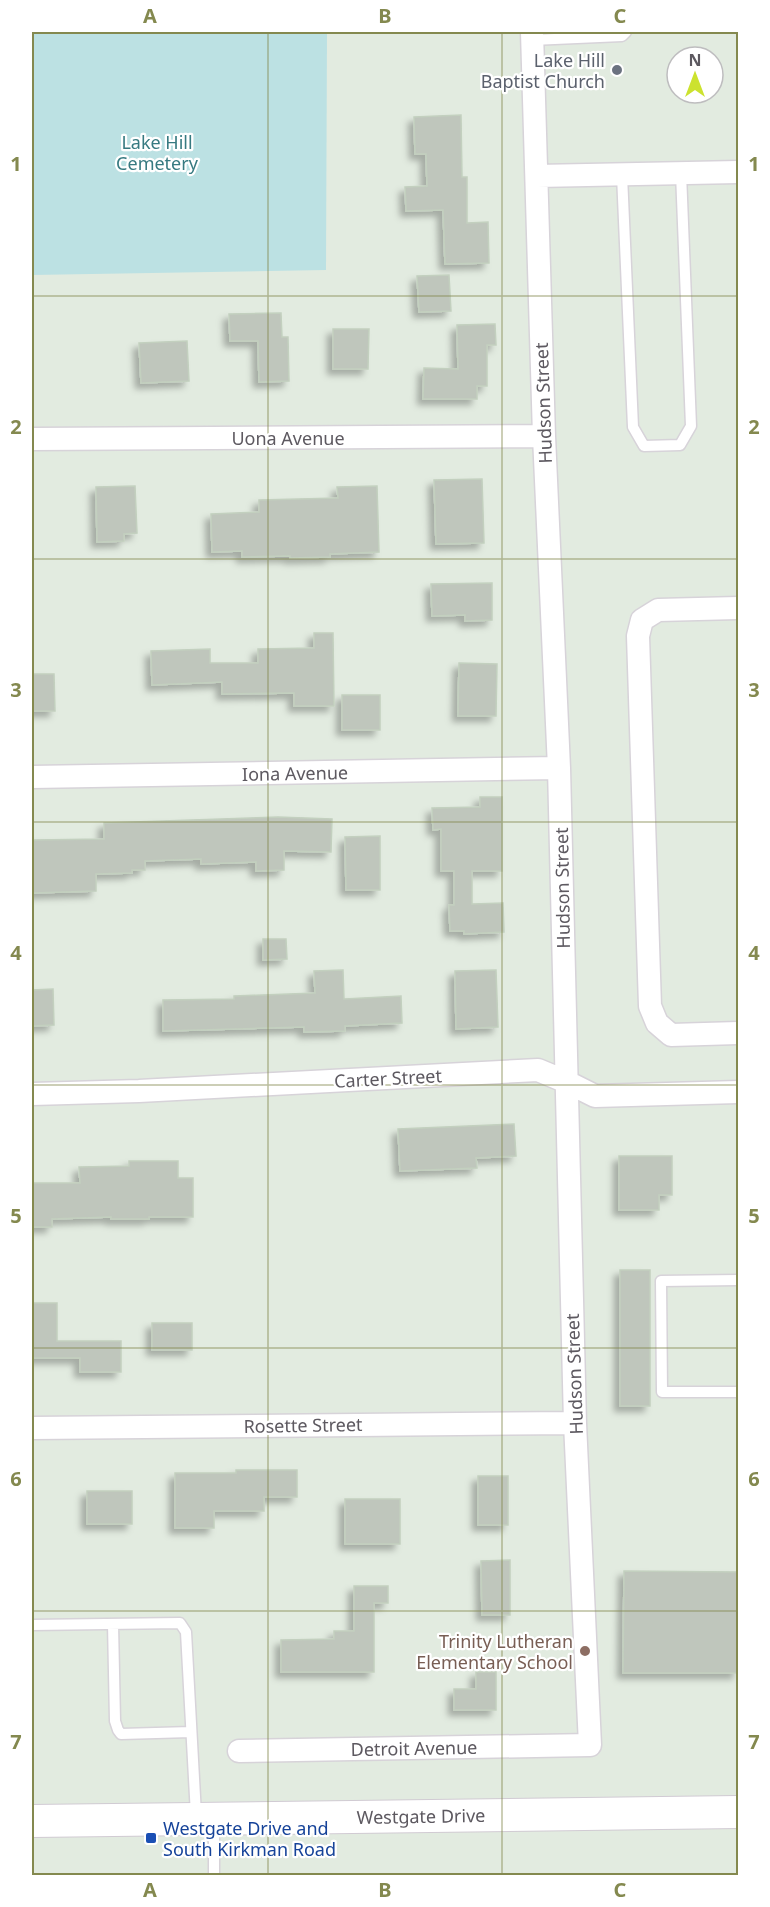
<svg xmlns="http://www.w3.org/2000/svg" width="770" height="1907" font-family="'Noto Sans',sans-serif">
  <style>
    .green { fill: #bce1e3 }
    .building { fill: #bfc6bc; stroke: #c3d0bf; stroke-width: 1.5; filter: url(#shadow) }
    .lines { fill: none; stroke-linecap: round; stroke-linejoin: round }
    .lane-casing { stroke: #d7d3d9; stroke-width: 13 }
    .street-casing { stroke: #d7d3d9; stroke-width: 25 }
    .secondary-casing { stroke: #d1cbd3; stroke-width: 34 }
    .lane { stroke: #fff; stroke-width: 10 }
    .street { stroke: #fff; stroke-width: 22 }
    .secondary { stroke: #fff; stroke-width: 32 }
    .grid { fill: none; stroke: #84894f; stroke-width: 1.5; stroke-opacity: 0.55 }
    .worship-dot { fill: #6b7280; stroke: #fff; stroke-width: 2 }
    .education-dot { fill: #8d6e63; stroke: #fff; stroke-width: 2 }
    .transit-dot { fill: #1a4fb4; stroke: #fff; stroke-width: 2 }
    .labels { text-anchor: middle; dominant-baseline: central; stroke-width: 4.5; stroke-linejoin: round; paint-order: stroke }
    .worship-label { font-size: 18px; fill: #5b616d; stroke: #fff; text-anchor: end }
    .park-label { font-size: 18px; fill: #377a81; stroke: #fff }
    .street-label { font-size: 18px; fill: #5d5960; stroke: #fff }
    .education-label { font-size: 18px; fill: #785e54; stroke: #fff; text-anchor: end }
    .transit-label { font-size: 18px; fill: #164399; stroke: #fff; text-anchor: start }
    .neatline { fill: none; stroke: #84894f; stroke-width: 2 }
    .grid-label { font-size: 20px; text-anchor: middle; font-weight: bold; fill: #84894f }
  </style>
  <defs>
    <filter id="shadow"><feDropShadow dx="-5.5" dy="5.5" stdDeviation="3" flood-color="#0004"/></filter>
  </defs>
  <rect width="100%" height="100%" fill="#e2ebe0"/>
  <path class="green" d="M32,32H327L326,270L32,275Z"/>
  <path class="building" d="M461,115L462,177H467V223L488,222L489,263L445,264L443,210L406,211L405,187L427,186L426,154H415L414,117Z
    M449,275L451,311L419,312L417,276Z
    M281,313L282,337H288L289,381L259,382L258,341H230L229,314Z
    M495,324L496,345H487V386H477V399H423L424,368L458,369L457,325Z
    M333,329H369L368,369H333Z
    M187,341L189,381L141,383L139,343Z
    M482,479L484,543L436,544L434,480Z
    M135,486L137,533L124,534V541L97,542L96,487Z
    M377,486L379,552L330,554V557L290,558V556L242,557V551L212,552L211,514L259,512V500L338,498L337,487Z
    M492,583V620L465,621V615L432,616L431,584Z
    M314,633H333L334,706H294V693L222,694V682L152,685L151,651L210,649V663H258V649L314,648Z
    M459,663L497,664L496,716H458Z
    M32,674H54L55,711H32Z
    M342,695H380V730H342Z
    M480,797H502V871H472V904L503,903L504,932L464,934V931H450L449,905H454V871H441V829L433,830L432,808L480,807Z
    M278,817L332,819L331,852L284,851V870L256,871V862L201,864V859L145,861V870H132V873L96,874V891L32,893V840L104,839V823Z
    M380,836V890H346L345,837Z
    M263,939H286L287,959L263,960Z
    M343,970L344,999L401,996L402,1023L345,1026V1031L304,1032V1027L163,1031V1000L234,999V996L315,993L314,971Z
    M496,970L498,1027L456,1029L455,971Z
    M53,989L54,1025L32,1026V990Z
    M514,1124L516,1156L476,1158L477,1168L400,1171L398,1129Z
    M619,1156H672V1195H659V1210H619Z
    M129,1161H178V1178H193V1217H149V1219H111V1217L52,1219V1227H32V1183H80L79,1167L129,1166Z
    M620,1270H650V1406H620Z
    M32,1303H57V1341H121V1372H80V1358H32Z
    M152,1323H192V1350H152Z
    M236,1470H297V1497H264V1511H214V1528H175V1473H236Z
    M478,1476H508V1525H478Z
    M87,1491H132V1524H87Z
    M345,1499H400V1544H345Z
    M510,1560V1615H482L481,1561Z
    M624,1571L738,1572V1673H623Z
    M354,1586H388V1603H374V1672H281V1640L334,1639V1631H354Z
    M476,1672H496V1710H454V1689H476Z"/>
  <g class="lines">
    <g class="lane-casing">
      <path id="lane" d="M532,40L622,36L626,32
        M622,175L633,427L644,446L680,445L691,426L681,173
        M738,1280L661,1281L662,1392H738
        M113,1624L115,1721L118,1730L121,1734L191,1732
        M32,1625L180,1623L186,1632L196,1815
        M214,1822V1876"/>
    </g>
    <g class="street-casing">
      <path id="street" d="M537,176L738,172
        M32,439L544,436
        M738,608L658,610L642,620L638,636L650,1006L657,1023L671,1035L738,1033
        M32,777L559,768
        M32,1094L139,1091L538,1070L567,1082L595,1096L738,1092
        M32,1428L575,1423
        M239,1751L590,1745L575,1423L559,768L544,436L532,32"/>
    </g>
    <g class="secondary-casing">
      <path id="secondary" d="M32,1821L738,1812"/>
    </g>
    <use href="#lane" class="lane"/>
    <use href="#street" class="street"/>
    <use href="#secondary" class="secondary"/>
  </g>
  <path class="grid" d="M268,32V1876M502,32V1876M32,296H738M32,559H738M32,822H738M32,1085H738M32,1348H738M32,1611H738"/>
  <circle class="worship-dot" cx="617" cy="70" r="6"/>
  <circle class="education-dot" cx="585" cy="1651" r="6"/>
  <rect class="transit-dot" x="145" y="1832" width="12" height="12" rx="3"/>
  <g class="labels">
    <g class="worship-label">
      <text x="605" y="60">Lake Hill<tspan x="605" dy="21">Baptist Church</tspan></text>
    </g>
    <g class="park-label">
      <text x="157" y="142">Lake Hill<tspan x="157" dy="21">Cemetery</tspan></text>
    </g>
    <g class="street-label">
      <text transform="translate(543 403) rotate(-92)">Hudson Street</text>
      <text x="288" y="438">Uona Avenue</text>
      <text transform="translate(295 773) rotate(-1)">Iona Avenue</text>
      <text transform="translate(562 888) rotate(-91)">Hudson Street</text>
      <text transform="translate(388 1078) rotate(-3)">Carter Street</text>
      <text transform="translate(574 1374) rotate(-92)">Hudson Street</text>
      <text transform="translate(303 1425) rotate(-1)">Rosette Street</text>
      <text transform="translate(414 1748) rotate(-1)">Detroit Avenue</text>
      <text transform="translate(421 1816) rotate(-1)">Westgate Drive</text>
    </g>
    <g class="education-label">
      <text x="573" y="1641">Trinity Lutheran<tspan x="573" dy="21">Elementary School</tspan></text>
    </g>
    <g class="transit-label">
      <text x="163" y="1828">Westgate Drive and<tspan x="163" dy="21">South Kirkman Road</tspan></text>
    </g>
  </g>
  <rect width="770" height="1907" fill="none" stroke="#ffffff" stroke-width="66"/>
  <g transform="translate(695 75)"><circle r="28" fill="#ffffff" stroke="#bebdbf" stroke-width="1.5"/>
  <path d="M0-4.5L10 22L0 15L-10 22Z" fill="#cce22f"/>
  <text y="-9" font-size="16" font-weight="bold" text-anchor="middle" fill="#5d5960">N</text>
  </g>
  <rect x="33" y="33" width="704" height="1841" class="neatline"/>
  <g class="grid-label">
    <text x="150" y="23">A</text>
    <text x="385" y="23">B</text>
    <text x="620" y="23">C</text>
    <text x="16" y="171">1</text>
    <text x="754" y="171">1</text>
    <text x="16" y="434">2</text>
    <text x="754" y="434">2</text>
    <text x="16" y="697">3</text>
    <text x="754" y="697">3</text>
    <text x="16" y="960">4</text>
    <text x="754" y="960">4</text>
    <text x="16" y="1223">5</text>
    <text x="754" y="1223">5</text>
    <text x="16" y="1486">6</text>
    <text x="754" y="1486">6</text>
    <text x="16" y="1749">7</text>
    <text x="754" y="1749">7</text>
    <text x="150" y="1897">A</text>
    <text x="385" y="1897">B</text>
    <text x="620" y="1897">C</text>
  </g>
</svg>
